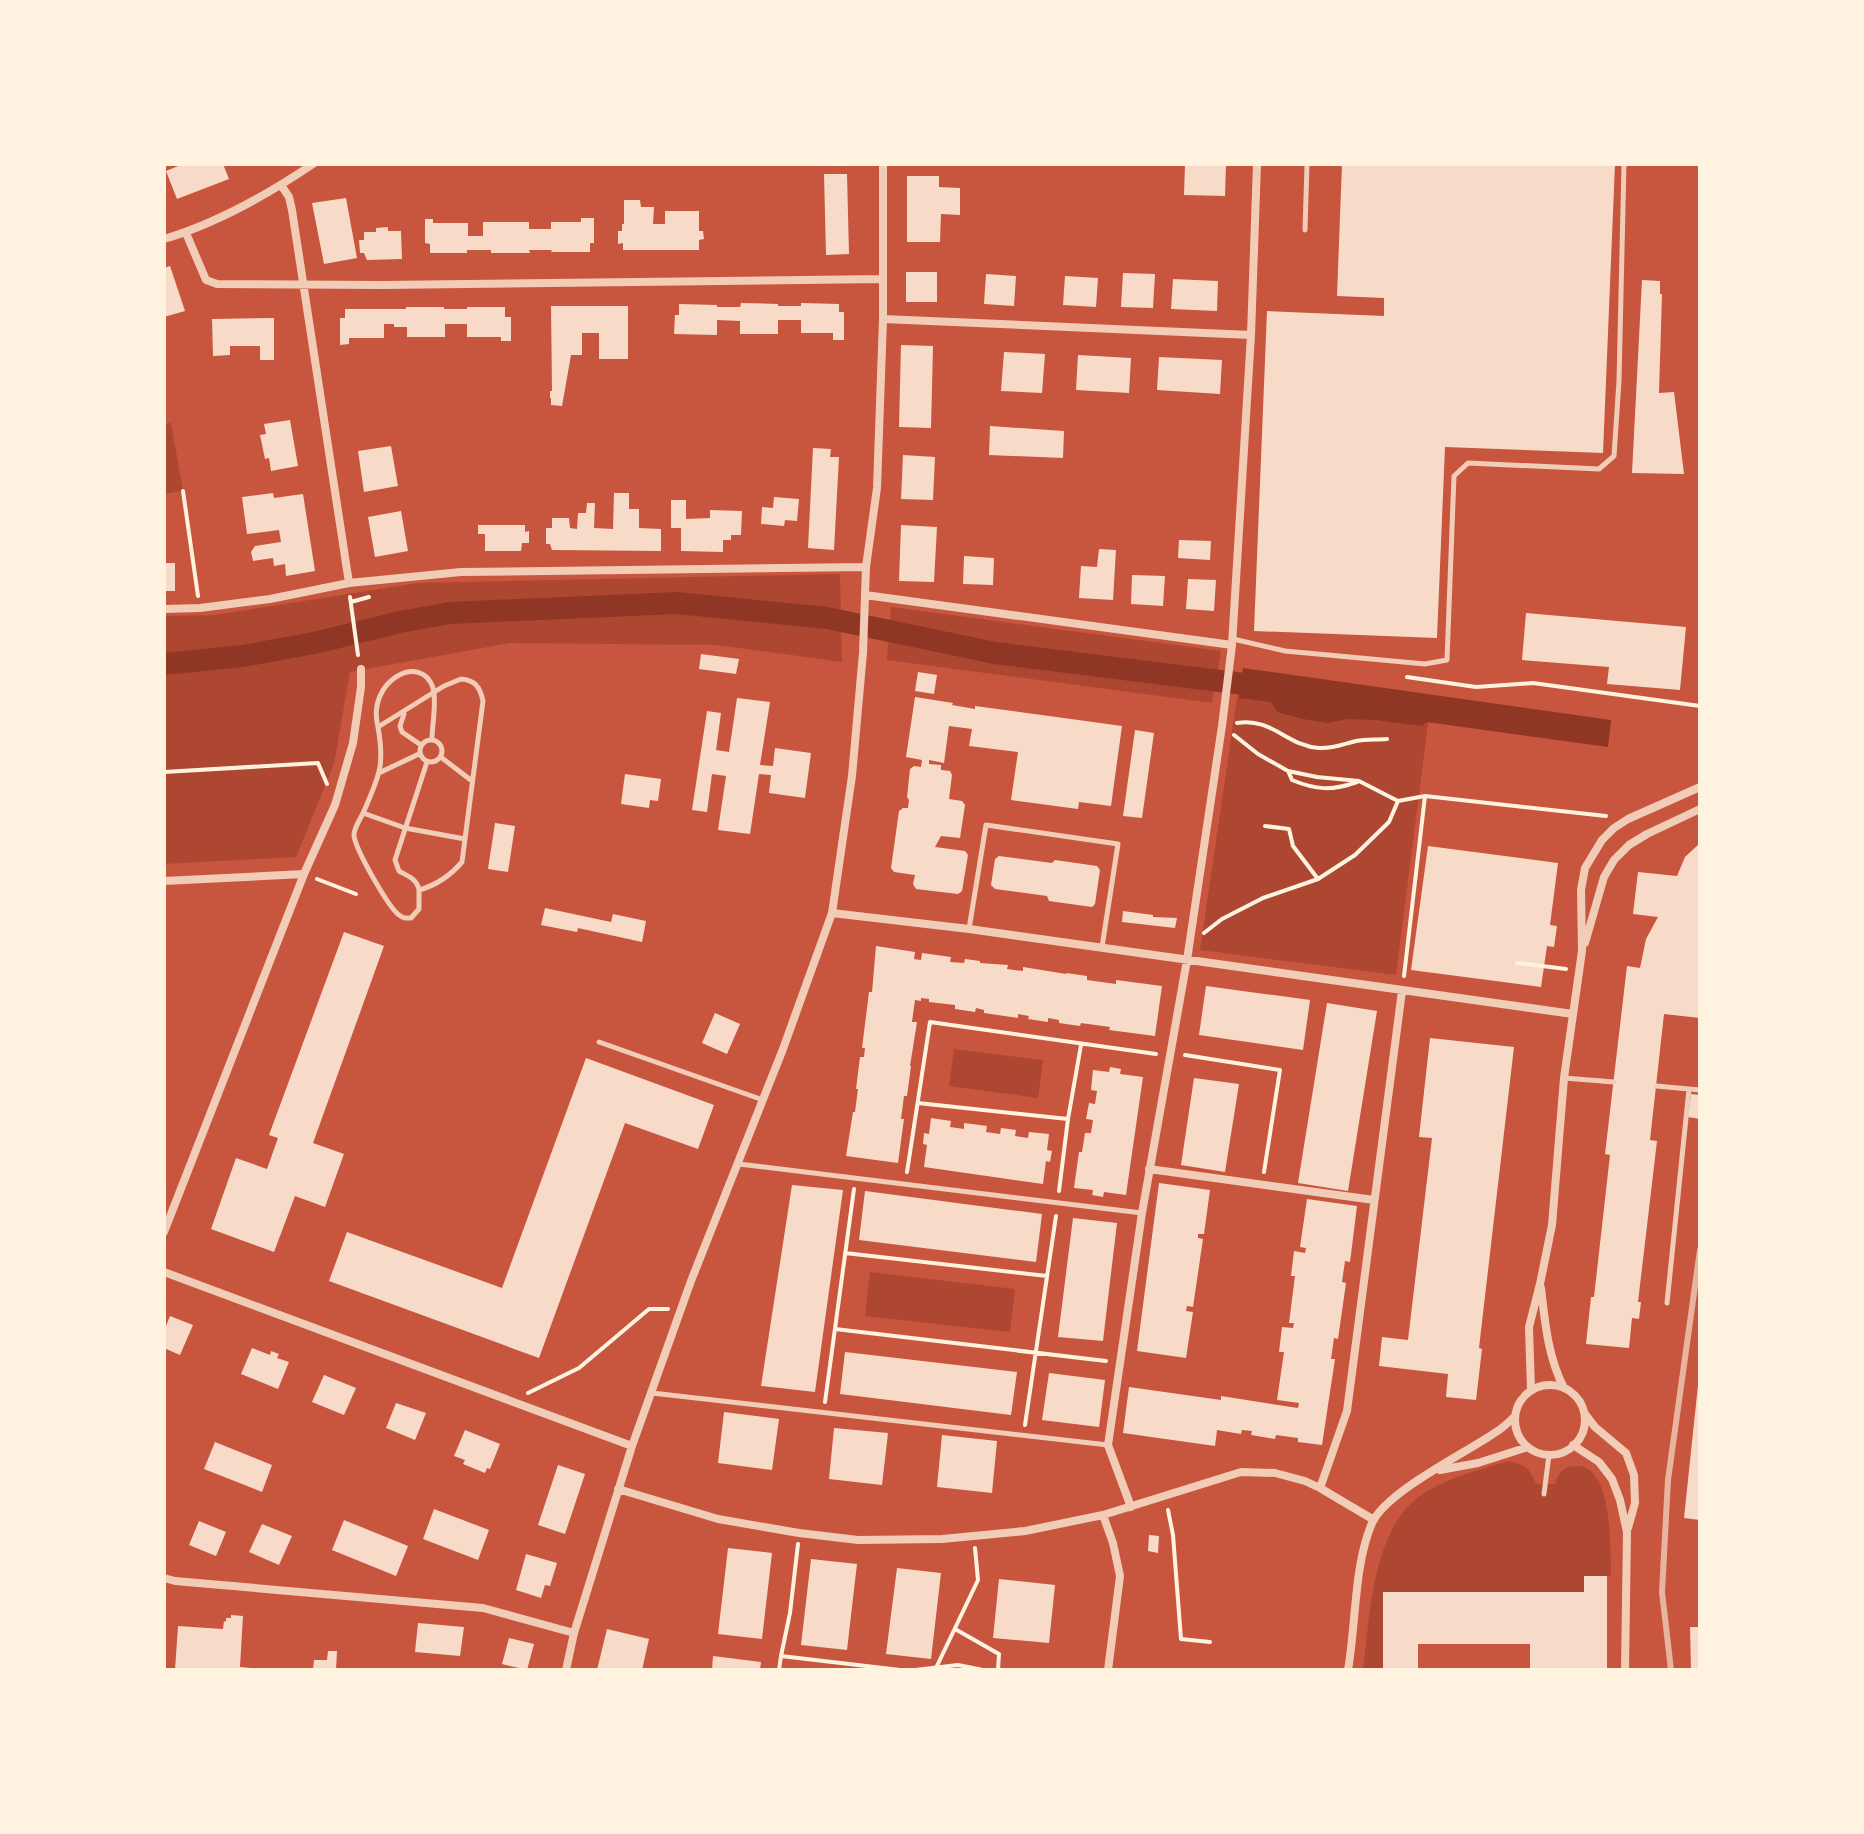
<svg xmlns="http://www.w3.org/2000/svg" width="1864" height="1834" font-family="Karla,sans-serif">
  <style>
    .green { fill: #ae4732 }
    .water { fill: #8f3625 }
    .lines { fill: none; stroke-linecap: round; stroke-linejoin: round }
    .canal { stroke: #8f3625; stroke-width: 22 }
    .building { fill: #f7dbc8 }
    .path { stroke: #fff3e0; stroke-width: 4 }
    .service { stroke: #f1ccb7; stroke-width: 5 }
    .minor { stroke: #f1ccb7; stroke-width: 8 }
    .rail { stroke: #e9b49f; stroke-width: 6 }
  </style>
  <rect width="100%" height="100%" fill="#c8553d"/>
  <path class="green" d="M171,423L183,491L164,494V424Z
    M840,574L842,662L717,645L510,643L350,672L334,764L296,857L164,864V616L214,615L418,583Z
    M891,607L1221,651L1212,703L887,660Z
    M1240,684L1430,708L1396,975L1200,950L1236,705Z
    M954,1049L1043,1060L1038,1098L949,1086Z
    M870,1272L1015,1289L1010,1332L865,1316Z
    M1509,1461C1526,1465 1529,1468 1536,1484H1555C1558,1473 1563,1466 1576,1466C1614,1465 1610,1551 1611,1576H1584V1592H1383V1670H1363C1370,1616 1372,1527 1423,1494C1449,1477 1479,1470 1509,1461Z"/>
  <path class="water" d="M1243,668L1611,720L1608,747L1427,722L1422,726L1375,720L1348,719L1328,723L1303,719L1277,712L1271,702L1239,698Z"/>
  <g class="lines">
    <path class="canal" d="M164,664L243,656L314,643L400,622L450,613L677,603L827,618L995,653L1268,687"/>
  </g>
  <path class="building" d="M183,164H223L229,179L177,199L166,171Z
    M1185,164H1226L1225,196L1184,195Z
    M1342,164H1615L1603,453L1445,447L1437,638L1254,631L1267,311L1384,316V298L1337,296Z
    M824,174H847L849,254L826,255Z
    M907,176H939V187L960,188V215L941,214L940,242H907Z
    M346,198L357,258L324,264L312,203Z
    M624,200H640L641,207H654L653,224H665V211H699V231H703L704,239L699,240V250H623V243L618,244V231H622V224H624Z
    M581,218H594V243H590V252H551L552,250H529L530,253H491V250H467V253H430V244L425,243V219H433V223H468V236H483V222H529V229H551V222H581Z
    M388,227V231H401L402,259L367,260L364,253H360L359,240H364V232H376V228Z
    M170,266L185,311L164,317V268Z
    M906,272H937V302H906Z
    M1123,273L1155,274L1153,308L1121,307Z
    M986,274L1016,276L1014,306L984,304Z
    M1065,276L1098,278L1096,307L1063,305Z
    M1173,279L1218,281L1217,311L1171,309Z
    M1642,280L1660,281V294H1662L1659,393L1674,392L1684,474L1632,473Z
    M741,303L778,304V306H801V303L839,304V312H844V340H833V333H801V320H778V334H740V321L717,320V335L674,334L675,315H679V304L717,305V307H740Z
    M551,306H628V359H599V333H582V355H571L562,406L551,405V398H550V391H552Z
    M406,307H444V309H467V307H505V317H511V341H501V337H467V324H445V337H407V327H394V324H384V338H349V344L340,345V318H345V309H406Z
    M274,318V360H260V346H230V355L213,356L212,319Z
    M901,345L933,346L931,428L899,427Z
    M1004,352L1045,354L1042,393L1001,391Z
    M1078,355L1131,358L1129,393L1076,390Z
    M1159,357L1222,360L1220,394L1157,390Z
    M290,420L298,466L271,471L269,458L265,459L260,435L266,434L264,424Z
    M990,426L1064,431L1063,458L989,455Z
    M391,446L398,486L364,492L358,451Z
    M813,448L831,449L830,457H839L834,550L808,548Z
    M903,455L935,457L933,500L901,499Z
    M273,493L274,498L303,494L315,571L286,576L285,564L274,566L273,558L253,561L251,552L255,546L281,542L279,530L247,534L242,497Z
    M614,493H629V509H639V528L661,529V551L552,550L550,544H546V528H552V518H569L570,528L577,529L578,513H586L587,503H595L594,528L613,529Z
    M774,497L799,499L797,521L785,520L784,526L761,524L762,507L773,508Z
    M671,500H686V519L710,518V510L742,511L741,535H731V540H723V552L681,551V528H671Z
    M401,511L408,551L375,557L368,517Z
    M478,525H525V532L529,531V543H522L521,551H485V534H478Z
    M901,525L937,527L934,582L899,581Z
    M1179,540L1211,541L1210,560L1178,558Z
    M1099,549L1116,550L1113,600L1079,598L1081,566L1097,567Z
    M964,556L994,558L993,585L963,584Z
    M164,563H175V591H164Z
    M1132,575L1165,576L1163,606L1131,604Z
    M1188,579L1216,580L1214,611L1186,609Z
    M1526,613L1686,627L1680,690L1607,684L1609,667L1522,660Z
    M701,654L739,659L736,674L699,669Z
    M918,672L937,675L934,694L915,691Z
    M915,697L953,703L952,705L975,709V706L1122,726L1111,806L1079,802L1078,809L1011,800L1018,752L969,746L972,729L949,726L944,763L929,760V764L941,765V770L950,771L952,775L949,799L962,801L965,805L960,838L941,836L935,847L965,851L968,855L962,891L958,894L916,889L913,884L915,875L894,872L891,868L899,811L903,808H908L909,800L907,797L910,769L914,766L921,767L922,760L906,757Z
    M737,698L770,702L760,765L773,766L775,748L811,753L805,798L769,793L771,775L759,774L750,834L718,830L726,776L712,774L707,812L692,810L707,711L721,713L716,750L729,752Z
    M1135,730L1154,733L1142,818L1123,816Z
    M625,774L661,779L658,801L650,800L649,808L621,804Z
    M495,823L515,826L508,872L488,869Z
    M1700,843V1018L1664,1014L1650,1140L1657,1141L1638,1302H1641L1639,1319L1632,1318L1629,1348L1586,1344L1591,1297H1594L1610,1155L1605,1154L1627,966L1640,968L1646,939L1658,917L1633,914L1638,872L1677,876L1685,857Z
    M1428,846L1558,863L1550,925L1557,926L1554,947L1547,946L1541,987L1411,970Z
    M999,856L1052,863L1055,860L1097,866L1100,870L1095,904L1092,907L1049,901L1047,896L995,889L991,885L995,859Z
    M545,908L611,922L613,914L646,921L642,942L578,928L577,932L541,925Z
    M1123,911L1153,915V917L1177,918L1175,928L1122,922Z
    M344,932L384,946L313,1143L344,1154L325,1207L295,1196L274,1252L211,1229L236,1158L267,1169L278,1138L269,1135Z
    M876,946L915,952L914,959L921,960L922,953L951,957L950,962L964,963L965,959L980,961V963L1008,965L1007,969L1023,971V967L1066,974V973L1087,976V980L1116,984V980L1162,986L1155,1036L1109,1030L1110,1027L1081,1023L1080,1026L1059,1023V1020L1048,1018V1022L1028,1019L1029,1016L1018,1014V1018L984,1013V1010L976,1008L975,1012L955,1009V1005L929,1002V999L921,998V1001L915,1000L912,1022H917L910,1066H911L907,1096H904L901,1119H904L898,1163L846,1156L853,1112H855L858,1089H856L860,1057H864L865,1048H862L869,992H872Z
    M1206,986L1310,1000L1303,1050L1199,1035Z
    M1327,1003L1377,1011L1348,1191L1298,1183Z
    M715,1013L740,1024L727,1054L702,1043Z
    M1430,1038L1514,1047L1479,1348L1482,1349L1476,1400L1446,1397L1448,1374L1379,1366L1382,1337L1408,1340L1432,1138L1419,1137Z
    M586,1058L714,1105L698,1149L625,1123L539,1358L329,1281L347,1232L502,1288Z
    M1110,1067L1121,1069L1120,1074L1143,1077L1126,1195L1104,1192L1103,1197L1092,1195L1093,1190L1074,1188L1079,1152H1082L1085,1133H1091L1093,1120L1086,1119L1089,1103L1095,1104L1097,1091L1091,1090L1093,1070L1109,1072Z
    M1194,1078L1239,1084L1225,1172L1181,1165Z
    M1691,1094L1700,1095V1119L1688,1117Z
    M931,1118L951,1121L950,1127L964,1129V1123L987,1126L986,1132L1000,1134L1001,1128L1016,1130L1015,1136L1028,1138L1029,1132L1049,1134L1047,1150L1052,1151L1050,1162L1046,1161L1043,1184L924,1167L927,1145L923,1144L924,1133L929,1134Z
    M1159,1183L1210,1190L1204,1234H1198V1238L1203,1239L1193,1307L1187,1306L1186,1311L1193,1312L1186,1358L1137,1351Z
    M792,1185L843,1190L815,1392L761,1386Z
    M865,1191L1042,1214L1036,1262L859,1240Z
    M1307,1199L1357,1206L1350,1262L1345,1261L1342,1282L1346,1283L1338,1339L1334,1338L1331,1359H1335L1322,1445L1298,1442V1438L1276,1435L1275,1439L1251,1435L1252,1431L1242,1430L1241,1434L1217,1430L1215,1446L1123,1433L1129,1387L1221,1400V1396L1298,1408L1299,1403L1277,1400L1284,1352H1279L1282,1327L1293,1328L1294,1323H1289L1295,1276H1291L1294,1251L1305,1253L1306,1248L1300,1247Z
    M1073,1218L1117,1223L1103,1341L1058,1337Z
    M170,1316L193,1325L180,1355L164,1348V1331Z
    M252,1348L270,1355L271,1351L279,1354L277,1358L289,1362L278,1389L241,1374Z
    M845,1352L1017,1372L1011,1415L840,1394Z
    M1049,1373L1105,1380L1099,1427L1042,1420Z
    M324,1375L356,1388L344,1415L312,1402Z
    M1698,1385L1700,1386V1520L1684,1518Z
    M396,1403L426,1413L415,1440L386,1428Z
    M724,1412L779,1419L772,1470L718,1463Z
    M834,1428L888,1433L882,1485L829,1479Z
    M465,1430L500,1444L490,1469L487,1468L485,1473L463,1464L465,1460L454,1456Z
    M942,1435L997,1441L992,1493L937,1487Z
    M215,1442L272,1465L262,1492L204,1469Z
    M558,1465L585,1474L565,1534L538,1525Z
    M434,1509L489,1530L478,1560L423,1539Z
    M344,1520L408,1546L396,1576L332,1550Z
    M199,1521L226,1532L216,1556L189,1545Z
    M262,1524L292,1536L279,1565L249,1552Z
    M1149,1535L1159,1536L1158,1553L1148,1551Z
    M728,1548L772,1553L762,1639L718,1634Z
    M526,1554L557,1563L550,1586L545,1585L541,1598L516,1590Z
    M811,1559L857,1564L847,1650L801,1645Z
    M897,1568L941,1573L931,1659L886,1654Z
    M1584,1576H1607V1670H1530V1644H1418V1670H1383V1592H1584Z
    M999,1579L1055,1585L1049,1643L993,1638Z
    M231,1615L243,1616L240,1667L251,1668L250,1670H175L178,1626L223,1629L224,1621L226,1622V1618H231Z
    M418,1623L464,1627L460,1656L415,1652Z
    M1690,1627H1700V1670H1691Z
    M607,1629L649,1639L642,1670H597Z
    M509,1638L534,1644L527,1670L502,1664Z
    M328,1651H337L336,1670H313L314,1660H327Z
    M713,1656L761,1662L760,1670H712Z"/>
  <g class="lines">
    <path class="path" d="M183,491L198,596
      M350,597L358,655
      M351,602L369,597
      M1407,677L1476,687L1533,683L1700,706
      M1237,723C1272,717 1287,746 1319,748C1333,749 1343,744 1356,741C1366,739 1377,740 1387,739
      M164,772L318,763L327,784
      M1289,773L1292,780C1316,790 1332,791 1357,782
      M1398,801L1425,796L1606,816
      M1265,826L1289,829L1293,846L1318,879
      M317,879L356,894
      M1204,933L1222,919L1263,898L1318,879L1355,855L1389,822L1398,801L1359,781L1317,777L1288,771L1258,754L1234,735
      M1517,963L1566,969
      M1404,976L1425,796
      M1185,1055L1280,1070L1264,1172
      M918,1103L1068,1119
      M907,1172L930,1022L1156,1054
      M1059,1191L1068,1119L1081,1045
      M845,1253L1047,1276
      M835,1329L1106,1361
      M528,1393L579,1368L649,1309H668
      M825,1402L854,1189
      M1025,1425L1056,1216
      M1168,1510L1173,1535L1181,1639L1210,1642
      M955,1629L999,1654L998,1670
      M781,1656L790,1613L798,1544
      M936,1668L978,1580L975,1548
      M779,1670L781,1656L900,1670
      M915,1670L958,1665L983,1670"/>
    <path class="service" d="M1305,230L1307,164
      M1233,639L1285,651L1425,664L1447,660L1454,476L1468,463L1599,469L1614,456L1619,381L1624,164
      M461,679C475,680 480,687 483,701L462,862C450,876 437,885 419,890V909L411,918C405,918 405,919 399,915C389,908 353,846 354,834C355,826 361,818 364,811C379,776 385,766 378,727L444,686Z
      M404,714L400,726L402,732L421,745
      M378,727C366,680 422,652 433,688C437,703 432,724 432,739
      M420 751a11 11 0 1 1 22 0a11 11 0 1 1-22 0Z
      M442,758L472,781
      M381,772L419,754
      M363,813L405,828L465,839
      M419,890C417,879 408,876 399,871L395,860L427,762
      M969,929L986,825L1118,844L1102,947
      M599,1042L763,1100
      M1564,1078L1614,1082
      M1656,1086L1700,1090
      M739,1164L1142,1213
      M1667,1303L1689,1089
      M652,1393L1108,1445
      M1544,1494L1549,1455"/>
    <path class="minor" d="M281,185L289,197L292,210L349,583
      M186,233L206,280L217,284L382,285L883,279
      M164,239C218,223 267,195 313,164
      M883,319L1251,335
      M865,595L1232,645
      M164,609L200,608L270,599L349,583L461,572L866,567
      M164,881L304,874
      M832,913L969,929L1573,1014
      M1585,943L1604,877L1614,860L1629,845L1647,834L1700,809
      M1149,1169L1374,1200
      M164,1232L304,874L335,805L353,743L361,687V669
      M164,1272L632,1446
      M1541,1288C1545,1323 1548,1357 1564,1388
      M1515 1420a35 35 0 1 1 70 0a35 35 0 1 1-70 0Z
      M1531,1391L1529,1327L1540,1284L1552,1225L1564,1078L1582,951L1581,890L1585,868L1602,840L1614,828L1628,819L1700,787
      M1585,1414L1595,1427L1626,1453L1634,1475L1635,1503L1628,1528
      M1573,1445L1599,1462L1612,1479L1620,1500L1627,1532L1625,1670
      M1440,1470L1478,1463L1528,1447
      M1320,1488L1347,1411L1402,991
      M618,1489L718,1519L799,1533L858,1540L942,1539L1025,1531L1103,1515L1241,1472L1275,1473L1305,1481L1320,1488L1374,1520
      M1131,1507L1108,1445L1142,1213L1187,960L1222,726L1232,645L1251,335L1257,164
      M1103,1515L1113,1543L1120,1576L1108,1670
      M164,1578L175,1581L483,1608L574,1633
      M566,1670L574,1633L632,1446L691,1281L783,1049L832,913L852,776L863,653L866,567L877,488L883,319V164
      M1348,1670C1356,1624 1354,1565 1372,1523C1387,1491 1466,1453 1496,1432C1503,1428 1509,1422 1515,1416"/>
    <path class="rail" d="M1671,1670L1662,1592L1668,1480L1700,1250"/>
  </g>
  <rect width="1864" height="1834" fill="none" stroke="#fff3e0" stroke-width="332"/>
</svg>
